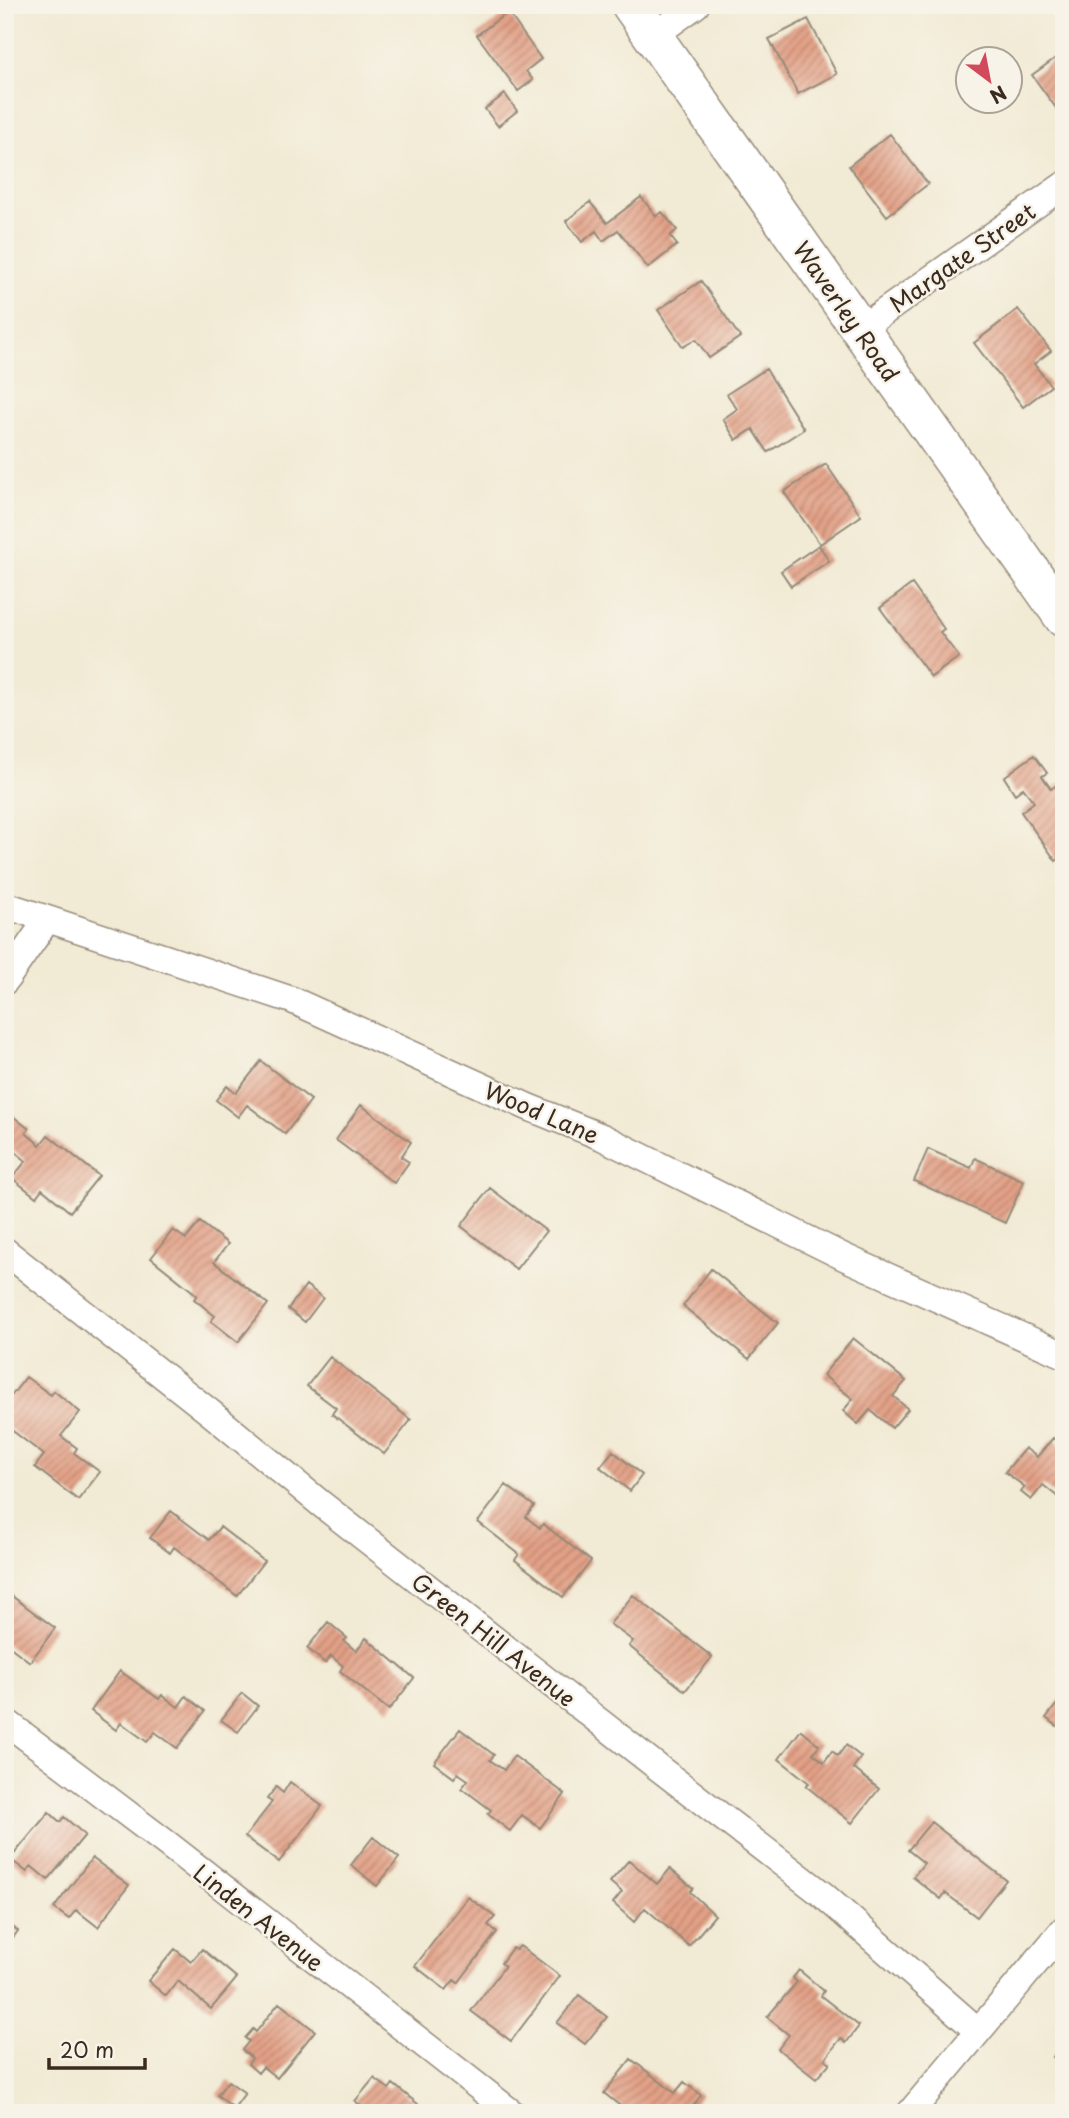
<svg xmlns="http://www.w3.org/2000/svg" width="1069" height="2118" font-family="'Playpen Sans',sans-serif">
  <style>
    .building { fill: url(#building-hatch) }
    .lines { fill: none; stroke-linecap: round; stroke-linejoin: round }
    .minor-casing { stroke: #968a79; stroke-width: 29 }
    .secondary-casing { stroke: #968a79; stroke-width: 41 }
    .minor { stroke: #fff; stroke-width: 26 }
    .secondary { stroke: #fff; stroke-width: 38 }
    .labels { text-anchor: middle; dominant-baseline: central; stroke-width: 5; stroke-linejoin: round; paint-order: stroke }
    .street-label { font-size: 23px; fill: #3b2a1e; stroke: #f7f3e8 }
  </style>
  <defs>
    <pattern id="building-hatch" width="6" height="6" patternUnits="userSpaceOnUse" patternTransform="scale(1.75)"><rect width="6" height="6" fill="#e3a187"/><path d="M-1 1l2-2M0 6l6-6M5 7l2-2" fill="none" stroke="#b9836e"/></pattern>
  </defs>
  <rect width="100%" height="100%" fill="#f7f3e8"/>
  <filter id="ink" filterUnits="userSpaceOnUse"><feTurbulence type="fractalNoise" baseFrequency=".0143" numOctaves="2"/><feDisplacementMap in="SourceGraphic" scale="14" xChannelSelector="R" yChannelSelector="G"/><feConvolveMatrix kernelMatrix="1 2 1 2 8 2 1 2 1" color-interpolation-filters="sRGB"/></filter>
  <filter id="wash" filterUnits="userSpaceOnUse"><feTurbulence type="fractalNoise" baseFrequency=".00686" numOctaves="4" result="noise"/><feDisplacementMap in="SourceGraphic" scale="28" xChannelSelector="R" yChannelSelector="G"/><feGaussianBlur stdDeviation="1.57" result="paint"/><feColorMatrix in="noise" values="0 0 0 0 0 0 0 0 0 0 0 0 0 0 0 0 0 1.4 0 .05"/><feComposite in="paint" operator="in"/></filter>
  <g filter="url(#wash)">
    <rect width="100%" height="100%" fill="#f1ead4"/>
    <g id="blocks">
      <path class="building" d="M508,12L541,59L526,71L533,80L518,91L477,35Z
        M808,19L837,74L798,94L769,39Z
        M1064,52V119L1032,75Z
        M505,94L517,111L498,126L485,109Z
        M890,134L928,184L887,216L849,166Z
        M641,197L656,216L662,212L677,230L670,236L677,245L648,268L618,230L603,241L596,231L582,242L566,221L590,202L607,223Z
        M701,281L740,337L709,358L696,339L683,347L658,310Z
        M1018,309L1051,351L1034,364L1051,386L1023,407L974,343Z
        M766,369L804,429L768,452L753,429L736,440L723,419L737,409L727,394Z
        M826,464L861,516L820,544L784,492Z
        M819,545L829,561L791,586L781,571Z
        M912,584L944,629L940,632L959,657L931,677L880,608Z
        M1034,755L1047,773L1042,776L1051,789L1061,782L1064,786V855L1056,861L1021,812L1034,802L1023,788L1015,794L1004,777Z
        M261,1061L311,1100L285,1134L247,1105L238,1117L216,1100L227,1086L236,1093Z
        M361,1105L411,1142L401,1157L409,1162L394,1183L336,1140Z
        M9,1113L29,1129L26,1133L40,1145L48,1135L99,1176L70,1212L42,1189L36,1197L12,1178L26,1161L13,1150L8,1156L5,1154V1118Z
        M928,1149L971,1168L975,1158L1024,1181L1005,1223L914,1181Z
        M490,1188L546,1231L516,1269L461,1226Z
        M200,1222L228,1244L214,1262L268,1304L238,1342L211,1321L215,1316L194,1299L197,1295L151,1258L173,1230L186,1239Z
        M711,1269L778,1323L749,1359L683,1306Z
        M306,1285L323,1298L305,1322L288,1309Z
        M853,1338L906,1381L893,1396L908,1409L892,1428L870,1410L858,1424L843,1411L853,1399L823,1375Z
        M330,1357L411,1420L384,1454L332,1414L336,1408L307,1386Z
        M26,1377L51,1395L54,1391L80,1412L61,1436L77,1448L74,1453L100,1472L78,1500L35,1467L44,1455L5,1425V1404Z
        M1053,1438L1064,1447V1502L1043,1485L1031,1500L1021,1492L1025,1487L1005,1472L1025,1448L1037,1457Z
        M613,1451L642,1475L630,1491L600,1467Z
        M506,1485L534,1506L526,1517L540,1528L543,1524L591,1561L563,1597L515,1560L519,1554L478,1522Z
        M171,1511L209,1540L220,1527L264,1561L237,1596L174,1547L170,1553L150,1538Z
        M5,1591L55,1628L30,1662L5,1643Z
        M633,1595L712,1657L685,1691L629,1646L633,1641L610,1624Z
        M328,1622L347,1638L344,1641L356,1651L366,1638L414,1678L389,1710L340,1671L343,1666L331,1656L325,1663L307,1648Z
        M120,1671L159,1699L162,1695L178,1707L186,1696L205,1711L177,1748L155,1732L147,1742L121,1723L116,1730L91,1711Z
        M242,1693L258,1706L238,1732L221,1720Z
        M1064,1695V1731L1046,1718Z
        M460,1729L494,1755L490,1760L504,1770L514,1756L565,1794L540,1828L522,1815L510,1831L488,1814L491,1810L462,1788L468,1780L458,1773L454,1778L434,1763Z
        M801,1730L819,1745L813,1753L824,1762L832,1751L838,1756L846,1745L861,1757L853,1768L879,1789L852,1823L806,1786L809,1783L779,1759Z
        M290,1782L322,1806L279,1862L245,1837L272,1802L267,1799L276,1787L283,1793Z
        M49,1812L60,1822L64,1817L85,1835L48,1880L31,1866L27,1872L10,1859Z
        M931,1822L1006,1880L977,1917L945,1893L941,1899L913,1877L924,1863L908,1850Z
        M373,1837L399,1858L377,1886L351,1865Z
        M92,1858L129,1885L98,1927L76,1910L69,1919L54,1908Z
        M629,1860L657,1884L670,1869L693,1888L690,1892L715,1915L689,1946L645,1908L634,1922L613,1903L622,1892L610,1882Z
        M468,1897L495,1917L488,1925L497,1932L458,1983L454,1980L446,1990L415,1966Z
        M5,1921L18,1931L5,1948Z
        M520,1946L560,1976L511,2041L471,2011L505,1966L501,1963L512,1948L516,1950Z
        M175,1949L191,1962L202,1949L237,1978L211,2009L178,1981L166,1996L148,1981Z
        M799,1970L824,1991L821,1996L859,2026L846,2043L841,2038L825,2059L830,2063L816,2079L778,2049L789,2035L767,2017L797,1982L793,1978Z
        M579,1995L607,2017L585,2044L557,2023Z
        M279,2003L315,2031L277,2078L263,2067L258,2073L248,2064L252,2058L242,2050L249,2041L245,2038L253,2029L256,2032Z
        M1064,2042V2065L1053,2057Z
        M631,2059L675,2093L684,2082L701,2095L688,2113H629L604,2093Z
        M374,2078L389,2089L393,2084L429,2113H370L355,2101Z
        M228,2081L245,2093L234,2108L217,2095Z"/>
    </g>
  </g>
  <g filter="url(#ink)">
    <use href="#blocks" fill-opacity="0" stroke="#968a79" stroke-width="2"/>
    <g class="lines">
      <g class="minor-casing">
        <path id="minor" d="M653,36L696,5
          M860,329L1064,185
          M5,905L292,1000L528,1107L602,1137L844,1257L1064,1355
          M5,981L47,920
          M5,1251L212,1414L320,1503L660,1769L822,1894L978,2031
          M5,1721L170,1846L512,2113
          M910,2113L1064,1929"/>
      </g>
      <g class="secondary-casing">
        <path id="secondary" d="M631,5L1064,618"/>
      </g>
      <use href="#minor" class="minor"/>
      <use href="#secondary" class="secondary"/>
    </g>
  </g>
  <g class="labels">
    <g class="street-label">
      <text transform="translate(962 257) rotate(-35)">Margate Street</text>
      <text transform="translate(847 311) rotate(55)">Waverley Road</text>
      <text transform="translate(542 1112) rotate(23)">Wood Lane</text>
      <text transform="translate(494 1639) rotate(38)">Green Hill Avenue</text>
      <text transform="translate(259 1917) rotate(38)">Linden Avenue</text>
    </g>
  </g>
  <rect width="1069" height="2118" fill="none" stroke="#f7f3e8" stroke-width="28"/>
  <g transform="translate(989 80) rotate(148)"><circle r="33" fill="#f7f3e8" stroke="#aca397" stroke-width="2"/>
  <path d="M0-5L12 26L0 18L-12 26Z" fill="#d1495b"/>
  <text y="-10" font-size="19" font-weight="bold" text-anchor="middle" fill="#3b2a1e">N</text>
  </g>
  <path d="M49 2058v10h96v-10" fill="none" stroke="#3b2a1e" stroke-width="3.5"/>
  <text x="60" y="2058" font-size="21" fill="#3b2a1e" stroke="#f7f3e8" stroke-width="5" paint-order="stroke">20 m</text>
</svg>
